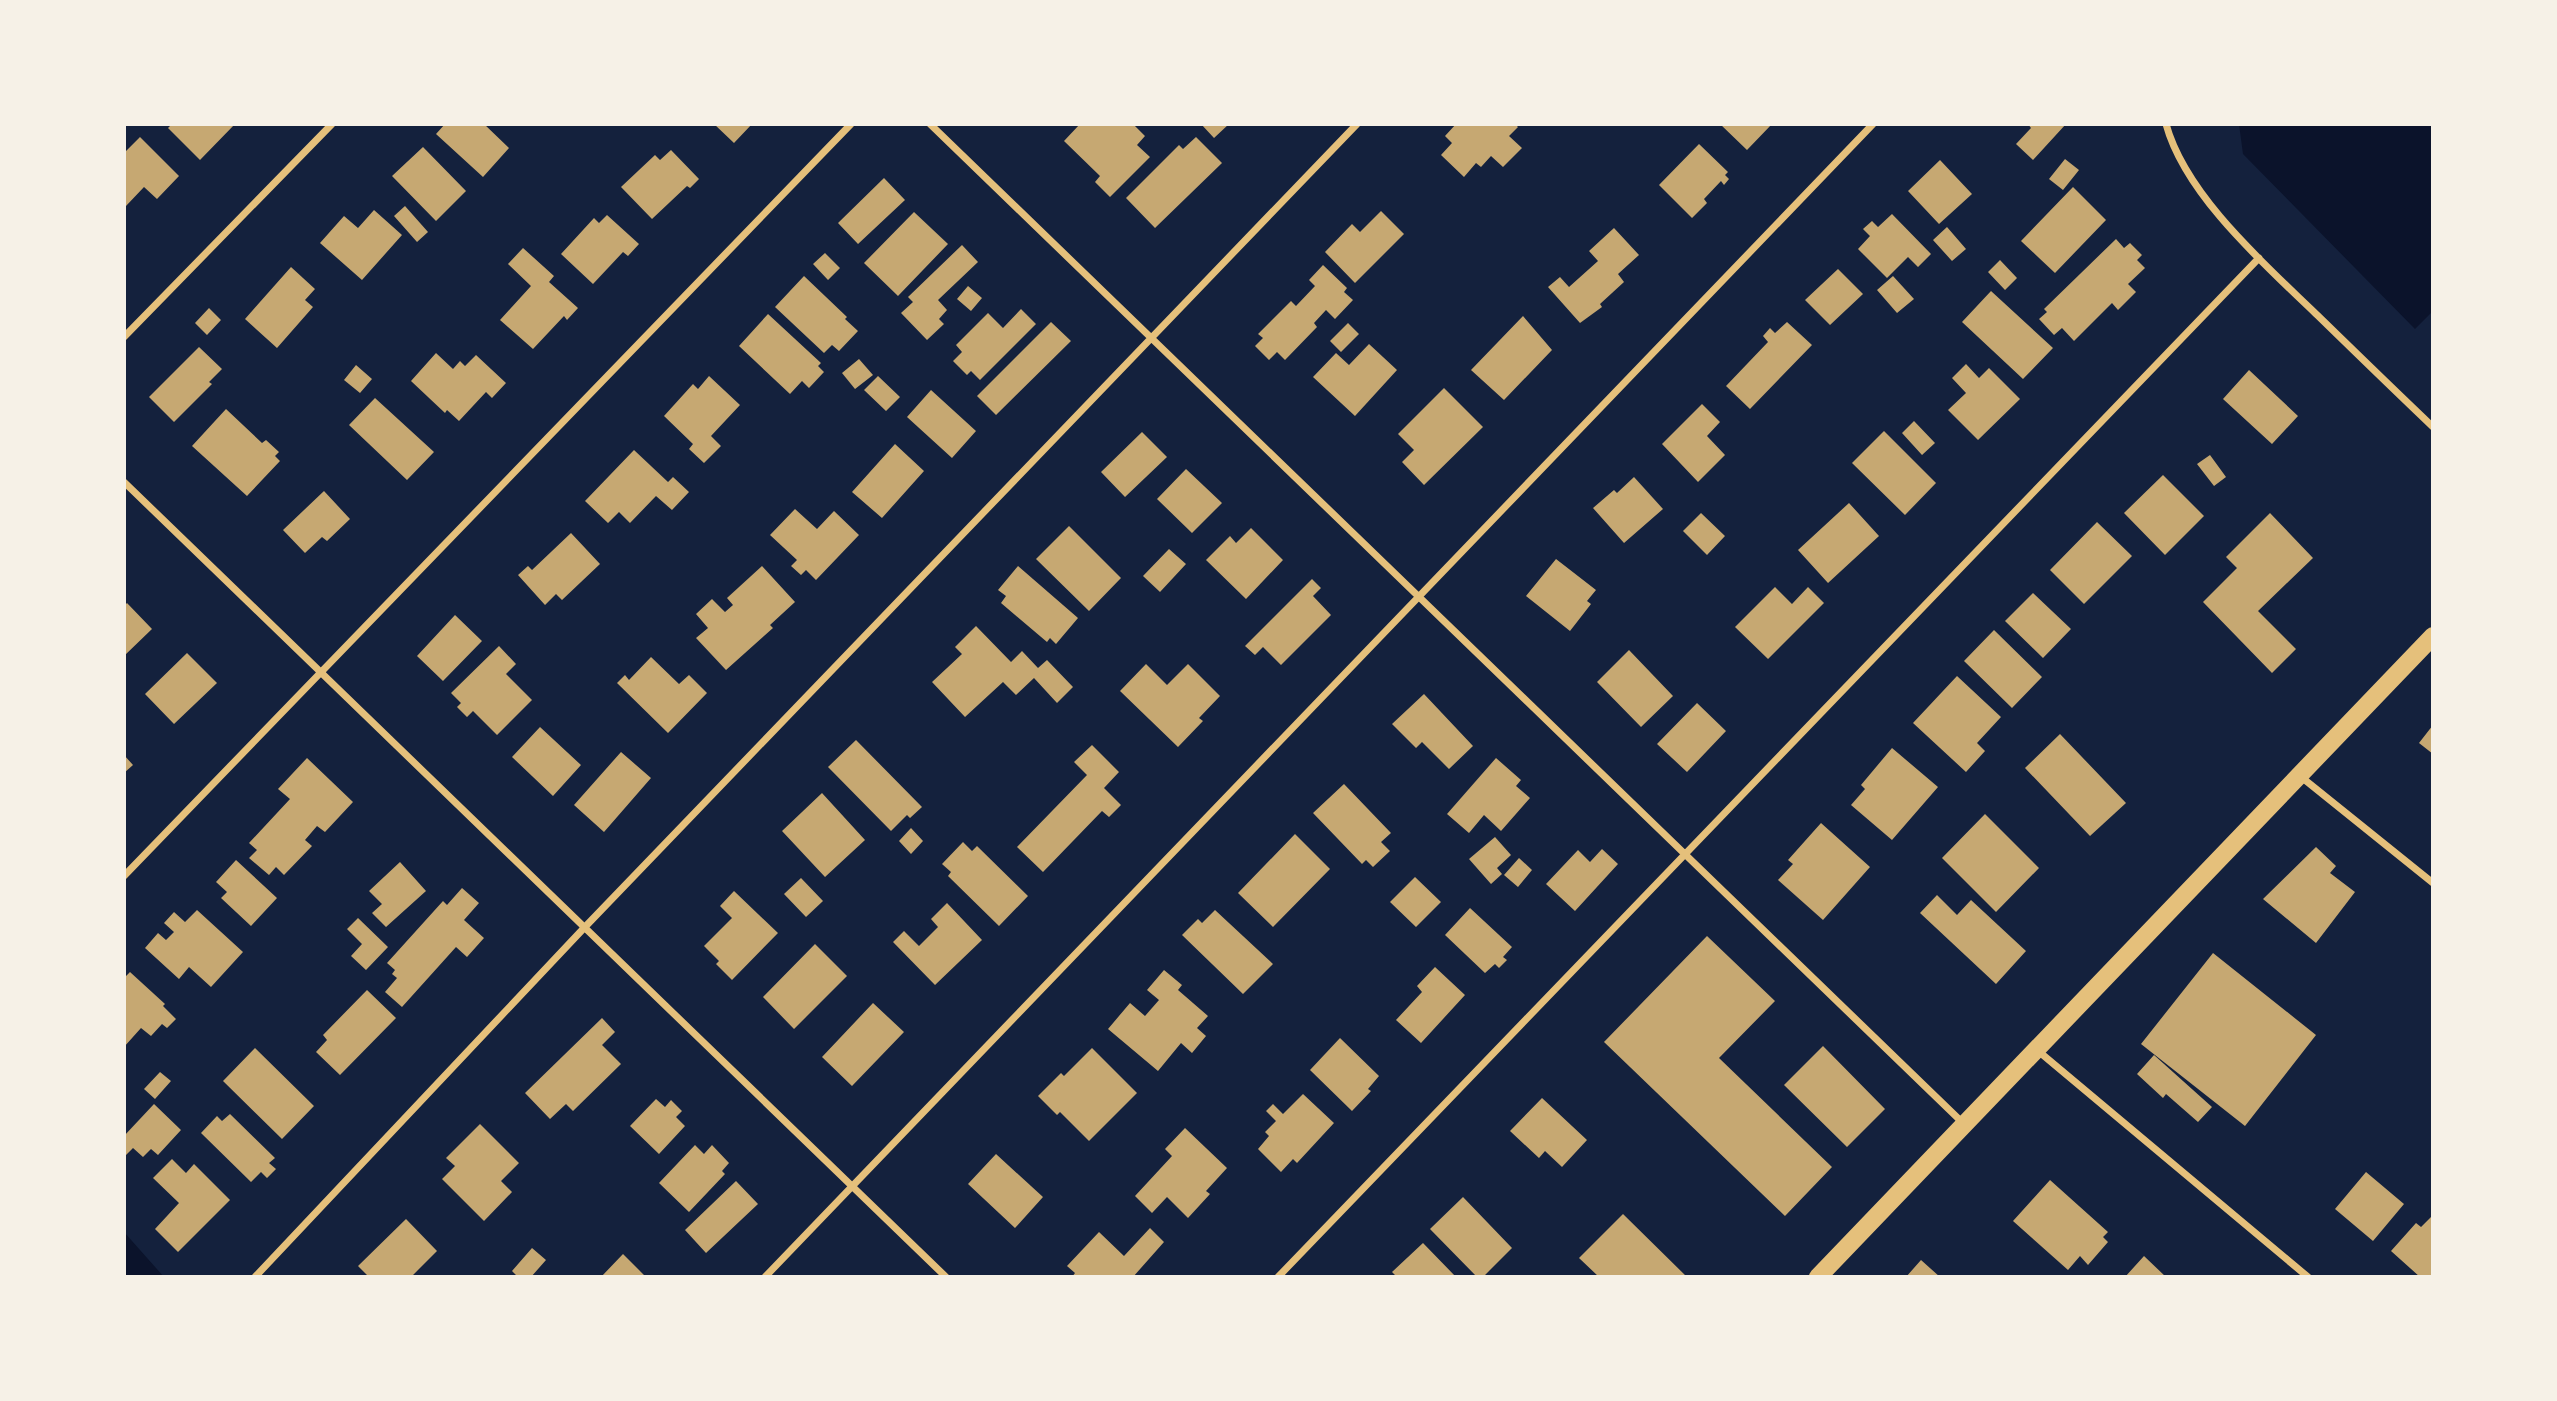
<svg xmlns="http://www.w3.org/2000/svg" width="2557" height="1401" font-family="'Noto Sans',sans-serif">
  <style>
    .water { fill: #0b132b }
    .building { fill: #c6a872 }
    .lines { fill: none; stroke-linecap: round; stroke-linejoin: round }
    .minor { stroke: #e5c07b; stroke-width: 7 }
    .primary { stroke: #e5c07b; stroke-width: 18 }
  </style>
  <rect width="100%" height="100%" fill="#14213d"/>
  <path class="water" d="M2239,124H2433V311L2415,329L2243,154Z
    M124,1232L164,1277H124Z"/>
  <path class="building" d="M172,124H235L200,160L168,128Z
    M445,124H484L509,148L483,177L436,134Z
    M714,124H752L734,143Z
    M1080,124H1133L1145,136L1137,145L1150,157L1110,197L1095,182L1100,176L1064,141Z
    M1201,124H1229L1214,138Z
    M1456,124H1515L1518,127L1509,136L1522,148L1503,167L1491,156L1481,167L1476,163L1464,177L1441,155L1452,143L1445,136Z
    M1720,124H1772L1747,150Z
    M2028,124H2066L2033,160L2016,144L2031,128Z
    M140,137L179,176L157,199L144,187L126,206L124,149L126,151Z
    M1196,137L1222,163L1155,228L1126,198L1179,145L1183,149Z
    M1699,144L1728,172L1725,175L1729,179L1724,185L1721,181L1704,199L1707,203L1692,218L1659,185Z
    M423,147L466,191L436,221L392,176Z
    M671,150L699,179L690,188L687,186L652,219L621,187L655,155L660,160Z
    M2065,159L2079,170L2063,190L2049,179Z
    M1940,160L1972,194L1939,224L1908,191Z
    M884,178L905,200L858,244L838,223Z
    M2073,187L2106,220L2055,273L2021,241Z
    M405,206L428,232L417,242L394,216Z
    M374,210L402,235L362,280L320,243L344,216L358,228Z
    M1381,211L1404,234L1355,283L1325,252L1352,224L1360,232Z
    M914,212L948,244L898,296L864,263Z
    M1892,214L1931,254L1918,267L1908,257L1887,278L1858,249L1870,236L1863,229L1872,221L1878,227Z
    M607,215L639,244L628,256L623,252L593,284L561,254L594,218L599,223Z
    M1947,227L1966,249L1952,261L1933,240Z
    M1614,228L1639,255L1618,274L1624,282L1600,304L1602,307L1580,323L1548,287L1560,277L1569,287L1598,261L1589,251Z
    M2116,239L2124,248L2130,243L2142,255L2137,260L2145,268L2128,284L2136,292L2118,310L2112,303L2074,341L2062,328L2054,335L2039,319L2047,312L2044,309Z
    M962,245L978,262L938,300L947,310L939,319L944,324L927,340L901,313L913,302L908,297Z
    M523,248L554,276L549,282L578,308L567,320L564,316L533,349L500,320L531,286L508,264Z
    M825,253L840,268L828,280L813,264Z
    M2000,260L2017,278L2005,290L1988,272Z
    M1323,265L1347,288L1344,292L1353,300L1335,319L1326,310L1314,323L1317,327L1285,360L1277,352L1269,360L1255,346L1263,338L1258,334L1291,301L1296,306L1315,286L1309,280Z
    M291,267L315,289L305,300L313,307L277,348L245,319Z
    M1838,269L1863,294L1830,325L1805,300Z
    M804,276L847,317L845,319L858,331L839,351L832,345L824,353L775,307Z
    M1893,276L1914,299L1897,313L1877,290Z
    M968,286L982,298L971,311L957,299Z
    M1991,291L2053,348L2023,379L1962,322Z
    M209,308L221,320L207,335L195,323Z
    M1021,309L1036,324L980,380L971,371L967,375L953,361L962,352L956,345L988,313L1003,328Z
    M768,314L821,363L818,366L824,372L809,388L802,381L790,394L739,346Z
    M1523,316L1552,350L1504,400L1471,370Z
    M1051,322L1071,341L996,415L977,396Z
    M1787,322L1812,345L1750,409L1726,386L1768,342L1763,336L1770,328L1775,333Z
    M1348,323L1359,334L1341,352L1330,341Z
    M1369,344L1397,370L1355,416L1313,377L1336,353L1349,365Z
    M199,347L222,369L209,382L212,384L174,422L149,397Z
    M436,353L453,369L460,361L465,366L476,355L506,383L492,398L486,392L459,421L447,410L445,413L411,381Z
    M859,359L873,375L855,389L842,373Z
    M1966,364L1979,378L1989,368L2020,399L1978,440L1948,410L1966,393L1952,378Z
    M356,365L372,379L360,393L344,380Z
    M2249,370L2298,416L2272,444L2223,399Z
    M709,376L740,405L711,436L721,446L704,463L689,449L693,444L664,416L693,384L698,389Z
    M878,376L900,397L886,411L864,390Z
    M1444,388L1483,427L1424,485L1402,462L1414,450L1398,434Z
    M931,390L976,431L952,458L907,417Z
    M375,398L434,452L407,480L349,425Z
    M1702,404L1720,422L1707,436L1725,455L1698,482L1662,444Z
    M226,409L262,443L266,440L279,452L275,456L280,461L247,496L192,446Z
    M1914,421L1935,443L1922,455L1902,433Z
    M1884,431L1936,483L1905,515L1852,463Z
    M1142,432L1167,457L1125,497L1101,472Z
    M895,444L924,471L882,518L852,492Z
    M634,450L668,482L673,477L689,492L672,510L656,496L630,523L619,512L608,523L585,501Z
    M2210,455L2226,477L2214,486L2197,464Z
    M1186,469L1222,503L1192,533L1157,499Z
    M2163,475L2204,516L2165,555L2124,513Z
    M1634,477L1663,509L1624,543L1593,508L1614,490L1617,493Z
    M324,491L350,519L327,541L322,537L305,553L283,530Z
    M1849,503L1879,536L1828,583L1798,550Z
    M795,509L817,529L834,511L859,535L816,580L806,570L801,575L791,566L797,560L770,535Z
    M1701,513L1725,536L1707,555L1683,531Z
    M2270,513L2313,558L2258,611L2296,649L2272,673L2203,602L2237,568L2226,557Z
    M2097,522L2132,556L2084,604L2050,570Z
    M1069,526L1121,578L1089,611L1036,559Z
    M1251,528L1283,560L1246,599L1206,560L1230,536L1236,543Z
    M571,533L600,564L562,600L556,594L545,605L518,575L528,566L532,570Z
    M1169,549L1186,564L1160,592L1143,576Z
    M1556,559L1596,590L1587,601L1591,604L1570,631L1526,596Z
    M762,566L795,602L770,625L773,628L726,670L696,638L708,628L696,614L712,599L725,612L733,605L727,598Z
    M1018,566L1078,618L1056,644L1050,638L1047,642L1001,603L1006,596L998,590Z
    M1312,579L1321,588L1313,596L1331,615L1281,665L1263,647L1255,655L1245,646Z
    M1775,587L1792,604L1808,587L1824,603L1768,659L1735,627Z
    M2033,593L2071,629L2043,658L2005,621Z
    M127,603L152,629L124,656V606Z
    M455,615L482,641L443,681L417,656Z
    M976,626L1011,662L1022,651L1038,668L1047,660L1073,687L1057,703L1034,678L1016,695L1003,682L965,717L932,682L962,654L955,647Z
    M1994,630L2042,677L2012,708L1964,661Z
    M499,646L516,664L506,674L532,700L497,735L473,711L467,717L457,707L461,703L451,693Z
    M1629,650L1673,696L1641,727L1597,682Z
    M187,653L217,683L174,724L145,694Z
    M651,657L679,684L689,675L707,693L668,733L617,683L625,675L629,680Z
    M1146,664L1167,685L1188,664L1220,696L1199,718L1203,721L1178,747L1120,691Z
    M1957,676L2001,717L1977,743L1985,751L1966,772L1913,723Z
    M1424,694L1473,746L1449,769L1422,742L1416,748L1392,724Z
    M1697,703L1726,731L1687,772L1657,744Z
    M2433,725V754L2419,743Z
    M540,727L581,765L553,796L512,757Z
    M2060,734L2126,803L2090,836L2025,768Z
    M856,740L922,807L910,818L907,815L891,831L828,767Z
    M1092,745L1119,772L1104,788L1121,805L1109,817L1102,811L1043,872L1017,847L1087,775L1074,762Z
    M1892,748L1938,787L1892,840L1851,805L1865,789L1861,785Z
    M621,752L651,778L604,832L574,805Z
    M124,755L133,765L124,773Z
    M307,758L353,802L325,832L317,826L305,840L312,846L284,875L276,867L269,875L249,858L257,850L249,843L290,799L278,789Z
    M1496,758L1521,780L1516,786L1530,798L1501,831L1484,815L1469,833L1447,814Z
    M1344,784L1391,833L1381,842L1390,851L1373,867L1366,860L1362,864L1313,813Z
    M822,793L865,840L825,877L782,831Z
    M1985,814L2039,868L1996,912L1942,858Z
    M1821,823L1870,867L1823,920L1778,880L1793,864L1788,860Z
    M911,828L923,841L911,854L899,841Z
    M1295,834L1330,869L1273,927L1238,893Z
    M1495,837L1511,855L1497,868L1502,874L1491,884L1469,859Z
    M963,842L972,851L977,846L1028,896L999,926L948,876L951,872L942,864Z
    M2316,847L2336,866L2330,873L2355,892L2316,943L2263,899Z
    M1602,849L1618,864L1575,911L1546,884L1578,850L1590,862Z
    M1519,858L1532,870L1518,887L1504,875Z
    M236,860L277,898L251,926L221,898L227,892L216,882Z
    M400,862L426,891L386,927L372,913L382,904L369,891Z
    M1415,877L1441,902L1416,927L1390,902Z
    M801,878L823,901L806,917L784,894Z
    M462,888L479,903L464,920L484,938L467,957L456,947L402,1007L385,992L397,978L392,974L395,970L387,963L443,901L447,905Z
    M734,891L778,933L732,980L716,964L719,961L704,946L732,918L720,906Z
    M1937,895L1957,915L1971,900L2026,951L1996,984L1920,913Z
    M947,903L982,940L935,985L893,942L904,931L919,946L938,927L931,919Z
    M1470,908L1512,947L1503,957L1507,960L1499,968L1495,964L1485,973L1445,935Z
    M197,910L243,952L211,987L189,967L179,979L145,948L158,933L166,940L174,932L164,923L174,912L185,922Z
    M1215,910L1273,964L1243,994L1182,935L1198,919L1202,923Z
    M358,918L388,947L366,970L351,956L362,944L347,929Z
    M1707,936L1775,1001L1719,1058L1832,1167L1785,1216L1604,1042Z
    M815,944L847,976L794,1029L763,997Z
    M2213,953L2316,1035L2245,1126L2141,1044Z
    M1435,967L1465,995L1421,1043L1396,1020L1422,992L1417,986Z
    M1164,970L1182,985L1178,990L1208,1016L1197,1028L1206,1036L1192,1053L1181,1043L1158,1071L1108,1029L1130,1003L1145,1016L1159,1000L1147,990Z
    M130,972L165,1004L163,1006L176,1019L167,1028L162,1024L151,1036L141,1028L124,1047V978Z
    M367,990L396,1018L340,1075L316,1052L327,1040L323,1035Z
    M873,1003L904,1032L852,1086L822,1057Z
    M602,1018L615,1032L602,1045L621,1064L573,1111L566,1104L550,1119L525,1093Z
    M1340,1038L1379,1076L1368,1089L1371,1091L1352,1111L1310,1070Z
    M1823,1046L1885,1109L1847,1147L1784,1085Z
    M255,1048L314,1106L282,1139L223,1081Z
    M1092,1048L1137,1093L1089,1141L1060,1112L1057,1115L1038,1096L1061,1073L1064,1076Z
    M2154,1055L2212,1107L2198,1122L2166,1094L2163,1098L2137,1074Z
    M160,1072L171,1081L155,1099L144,1089Z
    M1303,1094L1334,1123L1297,1163L1293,1159L1281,1172L1258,1149L1269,1136L1265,1132L1276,1121L1266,1111L1273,1104L1283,1114Z
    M1542,1098L1587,1140L1562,1167L1545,1151L1539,1158L1510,1131Z
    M656,1099L665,1107L671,1100L682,1111L676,1117L685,1126L659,1154L630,1126Z
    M154,1104L181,1130L158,1155L151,1149L143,1157L133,1148L124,1157V1136Z
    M230,1114L275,1158L269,1163L276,1169L267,1178L261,1172L251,1182L201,1133L217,1116L222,1121Z
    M480,1124L519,1163L501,1181L512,1192L484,1221L442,1179L455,1166L446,1158Z
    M1185,1128L1227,1168L1206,1191L1210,1194L1188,1218L1167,1197L1152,1213L1135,1196L1172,1156L1165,1149Z
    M695,1145L704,1154L712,1145L729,1163L722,1171L725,1174L689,1212L659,1183Z
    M996,1154L1043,1197L1015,1228L968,1184Z
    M172,1159L186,1173L194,1164L230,1200L178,1252L155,1229L179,1203L153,1178Z
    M2366,1172L2404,1204L2373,1241L2335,1209Z
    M2050,1180L2108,1232L2103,1237L2108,1242L2088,1265L2080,1256L2068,1270L2013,1221Z
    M736,1181L758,1204L706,1253L685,1230Z
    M1463,1197L1512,1248L1483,1277H1477L1430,1229Z
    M1623,1214L1687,1277H1599L1579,1258Z
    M2431,1217H2433V1277H2420L2391,1251L2416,1223L2421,1227Z
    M406,1219L437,1251L411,1277H369L358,1266Z
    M1150,1228L1164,1242L1133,1277H1072L1075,1273L1067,1266L1099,1232L1124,1256Z
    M1423,1243L1456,1277H1397L1392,1272Z
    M532,1248L546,1260L531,1277H518L512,1271Z
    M623,1254L646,1277H601Z
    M2144,1256L2166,1277H2125Z
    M1921,1260L1940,1277H1906Z"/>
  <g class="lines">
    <path class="minor" d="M930,124L1964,1124
      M2166,124C2185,194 2262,262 2314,312C2353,350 2393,389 2433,427
      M124,337L332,124
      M124,482L946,1277
      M2300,776L2433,883
      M124,876L851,124
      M2037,1050L2308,1277
      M255,1277L584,928L1357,124
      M765,1277L1873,124
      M1278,1277L2259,258"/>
    <path class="primary" d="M1818,1277L2433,636"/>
  </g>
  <rect width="2557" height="1401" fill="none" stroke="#f6f1e7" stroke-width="252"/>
</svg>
